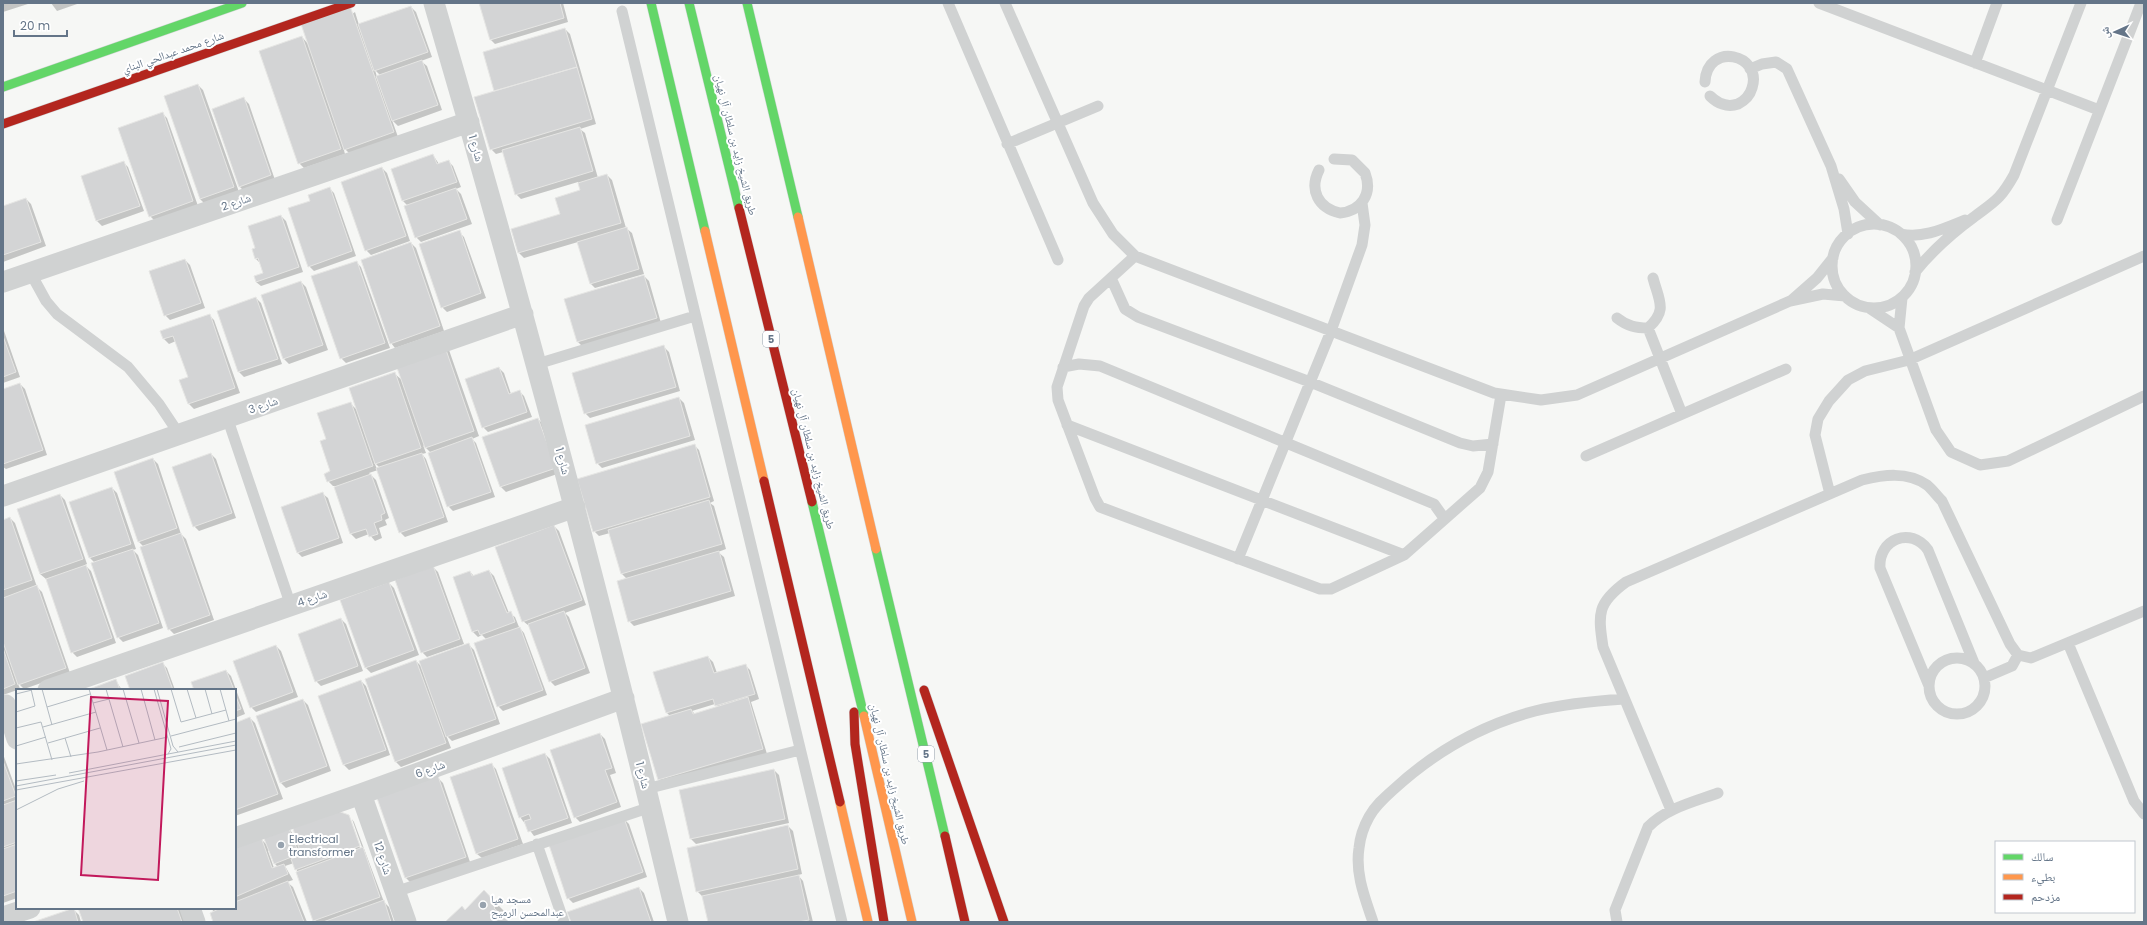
<svg xmlns="http://www.w3.org/2000/svg" width="2147" height="925" font-family="Poppins,'Noto Naskh Arabic',sans-serif">
  <style>
    .shadow { fill: #0003; fill-rule: evenodd }
    .building { fill: #d3d4d5; stroke: #e6e6e4 }
    .lines { fill: none; stroke-linecap: round; stroke-linejoin: round }
    .fast-casing { stroke: #d1d4d5; stroke-width: 10 }
    .slow-casing { stroke: #d1d4d5; stroke-width: 10 }
    .jam-casing { stroke: #d1d4d5; stroke-width: 10 }
    .lane { stroke: #d0d2d2; stroke-width: 11 }
    .street { stroke: #d0d2d2; stroke-width: 21 }
    .fast { stroke: #63d668; stroke-width: 9 }
    .slow { stroke: #ff974d; stroke-width: 9 }
    .jam { stroke: #b3261e; stroke-width: 9 }
    .poi-dot { fill: #97a2ae; stroke: #fff; stroke-width: 1.5 }
    .labels { text-anchor: middle; dominant-baseline: central; stroke-width: 4; stroke-linejoin: round; paint-order: stroke }
    .shield { fill: #fff; stroke: #929eac; stroke-width: 1 }
    .shield-label { font-size: 10px; font-weight: bold; fill: #647588 }
    .street-label { font-size: 11px; fill: #647588; stroke: #fff }
    .poi-label { font-size: 11px; fill: #647588; stroke: #fff; text-anchor: start }
    .inset-road { fill: none; stroke: #b3bbc2; stroke-width: 1 }
    .view { fill: #c2185b; fill-opacity: 0.15; stroke: #c2185b; stroke-width: 2 }
    .inset-edge { fill: none; stroke: #647588; stroke-width: 2 }
  </style>
  <rect width="100%" height="100%" fill="#f6f7f5"/>
  <path class="shadow" d="M3,3H31L3,12Z
    M51,3H80L57,11Z
    M480,3H563L568,22L495,44L490,39Z
    M411,7L416,12L432,57L421,61L427,66L442,110L398,126L392,120L398,137L350,154L343,147L345,154L304,168L299,163L302,37L309,45L355,12L359,25ZM375,70L381,76L377,77Z
    M565,29L570,34L596,124L580,129L585,133L598,178L607,175L612,180L626,228L632,233L644,274L595,288L590,283L578,242L524,258L519,253L512,229L561,215L581,191L578,182L521,199L516,194L503,152L496,154L491,149L496,92L484,53Z
    M198,85L203,90L239,192L205,204L200,199L165,97Z
    M244,99L249,104L275,180L244,191L239,186Z
    M162,113L167,118L198,206L155,221L150,216Z
    M433,155L439,164L448,161L453,166L461,187L456,189L461,194L472,224L421,242L416,237L408,206L403,201L392,170Z
    M123,162L128,167L144,211L102,226L97,221L82,176Z
    M382,168L387,173L410,241L371,255L366,250Z
    M329,188L334,193L356,256L314,271L309,266L312,201Z
    M26,199L31,204L46,246L3,262V207Z
    M281,216L286,221L303,272L261,286L256,282L264,274L261,264L256,259V248Z
    M459,232L464,237L486,298L447,312L442,307Z
    M411,243L416,248L444,331L395,348L391,343Z
    M185,260L190,265L205,308L170,320L165,315Z
    M356,262L361,267L390,348L346,363L341,358Z
    M644,276L649,281L661,323L583,347L578,342Z
    M301,282L306,287L328,350L289,364L284,359L262,296Z
    M256,298L261,303L282,364L244,377L239,372L218,311Z
    M209,315L214,320L240,393L194,409L189,404L181,381L189,378L176,341L169,344L164,339Z
    M3,328L20,377L3,383Z
    M664,347L669,352L680,391L590,418L585,413Z
    M449,350L479,436L472,439L476,443L495,497L453,511L448,506L431,453L423,445L426,453L422,454L426,459L448,522L405,537L400,532L378,470L369,473L376,480L389,518L385,520L387,525L379,528L382,538L375,541L369,534L356,539L351,534L335,486H333L328,481L332,472L327,440L350,403L357,410L395,374L403,381L396,362ZM374,462L380,468L377,469Z
    M499,368L504,373L511,394L519,391L524,396L532,417L488,432L483,427Z
    M20,384L25,389L47,455L6,469L3,467V390Z
    M679,398L684,403L695,440L602,468L597,463Z
    M538,419L543,424L560,473L506,492L501,487L483,438Z
    M694,445L699,450L714,501L710,503L714,506L726,549L718,552L724,557L735,596L634,626L629,621L627,579L622,574L610,533L599,536L594,531Z
    M211,454L216,459L236,518L199,531L194,526Z
    M153,459L158,464L181,534L186,539L214,620L174,634L169,629L144,547L139,542L115,473Z
    M112,488L117,493L136,549L133,550L138,555L163,628L123,642L118,637L95,563L90,558L71,503Z
    M323,494L328,498L343,543L302,557L297,552Z
    M60,495L65,500L87,564L85,565L91,571L116,643L77,657L72,652L46,579L40,574L18,510Z
    M10,518L15,523L37,587L42,592L70,673L24,689L18,683L20,689L3,695V521Z
    M554,526L559,531L586,605L565,613L569,617L590,673L555,686L550,681L529,626L523,621Z
    M433,567L438,572L464,644L427,657L422,652Z
    M489,571L494,576L509,613L515,617L519,627L524,633L547,695L503,711L498,706L487,640L482,635L478,637L473,632L454,578L470,572L474,576Z
    M389,583L394,588L419,655L371,673L366,668L341,601Z
    M341,619L346,624L363,671L321,686L316,681Z
    M469,645L474,650L500,724L452,741L446,735L451,748L401,767L396,762L416,661L423,668Z
    M276,646L281,651L298,697L256,712L251,707Z
    M708,657L713,662L717,673L745,665L750,670L759,699L751,702L767,754L664,784L659,779L670,716L666,712ZM715,704L718,707L695,714L692,711Z
    M162,663L167,668L175,690H131Z
    M226,671L231,676L245,714L235,718V690H195Z
    M116,681L122,690H90Z
    M361,681L366,686L390,755L349,770L344,765Z
    M303,700L308,705L331,771L286,788L281,783Z
    M250,718L255,723L283,799L235,816V724Z
    M600,734L605,739L616,773L610,775L621,807L580,822L575,817Z
    M3,754L17,792V898L3,903Z
    M545,754L550,759L572,823L534,836L520,817Z
    M491,764L496,769L523,844L482,858L477,854Z
    M774,770L779,775L789,823L696,844L691,839L681,791Z
    M438,778L443,783L470,862L411,883L406,878L378,799Z
    M349,816L361,851L363,850L352,819L354,822L384,902L389,907L394,922H316L294,863L285,866L293,880L287,882L293,887L307,922H214V912L211,908H235V847L260,838L268,846L288,827L295,837ZM270,850L275,864L278,867L274,868L268,851Z
    M624,819L629,824L647,877L573,903L568,898Z
    M788,826L793,831L802,874L798,875L803,881L813,922H709L702,896L697,891Z
    M639,888L644,893L654,922H572Z
    M484,891L507,914L503,918L507,922H446L465,911Z
    M79,908H180L185,922H84Z
    M74,910L79,915L81,922H36Z"/>
  <path class="building" d="M479,3H560L564,18L490,40Z
    M350,6L394,132L344,150L301,24Z
    M411,6L428,52L374,71L358,24Z
    M565,28L577,67L494,91L483,52Z
    M302,36L341,149L298,164L259,51Z
    M422,60L438,105L392,121L376,76Z
    M577,67L592,119L490,150L474,97Z
    M198,84L234,187L200,199L164,96Z
    M244,97L271,175L239,187L212,109Z
    M163,112L193,201L149,217L118,128Z
    M580,127L593,171L515,195L502,150Z
    M433,154L437,164L449,160L457,182L402,201L391,169Z
    M124,161L140,206L96,221L81,176Z
    M382,167L406,236L365,251L341,182Z
    M607,174L621,223L518,253L511,229L560,214L555,198L580,190L578,183Z
    M330,187L352,251L308,267L288,208L310,201L308,195Z
    M456,188L467,219L415,238L404,206Z
    M26,198L41,242L3,255V206Z
    M281,215L299,267L256,282L254,276L263,273L258,258L255,259L252,249L255,248L248,226Z
    M627,227L639,269L590,284L577,242Z
    M460,230L481,293L441,308L419,244Z
    M411,242L440,326L390,344L361,260Z
    M185,259L201,303L164,316L149,271Z
    M357,261L385,343L340,359L311,276Z
    M644,275L657,318L577,342L564,299Z
    M301,281L323,345L283,359L261,295Z
    M256,297L278,359L238,372L217,311Z
    M210,314L235,388L188,404L179,380L188,377L173,336L163,339L160,331Z
    M3,336L16,372L3,377Z
    M444,344L474,431L425,448L395,362Z
    M664,345L676,387L584,414L572,373Z
    M499,367L509,394L520,390L527,412L482,428L465,379Z
    M395,372L421,448L375,464L349,388Z
    M20,383L43,450L3,464V389Z
    M679,397L690,436L596,464L585,425Z
    M351,402L373,466L327,482L324,474L330,471L320,441L326,439L317,413Z
    M538,418L556,468L500,487L482,437Z
    M472,437L491,492L447,507L428,453Z
    M695,444L710,497L593,532L577,479Z
    M211,453L232,513L193,527L172,467Z
    M422,453L444,517L399,533L376,468Z
    M153,458L177,528L138,542L114,472Z
    M371,474L385,513L381,515L382,520L374,523L378,534L369,537L366,529L350,534L334,487Z
    M112,487L131,544L89,558L69,502Z
    M323,492L339,538L297,553L281,507Z
    M60,494L83,559L40,574L17,509Z
    M709,500L722,544L621,574L608,530Z
    M10,517L32,580L3,590V520Z
    M554,525L582,600L522,622L495,547Z
    M181,533L210,615L168,630L140,547Z
    M133,549L159,623L117,638L91,563Z
    M719,551L731,591L628,622L617,581Z
    M86,565L112,638L71,653L46,579Z
    M433,565L460,639L421,653L395,580Z
    M489,570L507,613L511,611L515,622L480,635L478,630L472,632L453,577L470,571L472,576Z
    M389,582L414,650L365,668L340,600Z
    M37,585L66,668L18,685L3,642V598Z
    M564,611L585,668L549,682L528,624Z
    M341,618L358,666L315,682L298,634Z
    M520,627L543,690L497,707L474,643Z
    M469,643L496,719L446,737L419,661Z
    M276,645L293,692L250,708L233,661Z
    M3,648L15,684L3,689Z
    M708,656L714,673L746,664L755,694L715,706L713,699L666,713L653,672Z
    M416,660L446,743L395,762L365,679Z
    M163,662L173,690H130L125,676Z
    M226,670L234,690H194L191,682Z
    M116,679L120,690H87Z
    M361,680L386,750L343,765L318,696Z
    M235,694L241,709L235,711Z
    M748,697L763,749L658,780L641,724L691,709L693,714Z
    M303,699L327,766L280,783L256,716Z
    M250,717L278,794L235,810V723Z
    M600,733L612,768L605,770L617,802L574,818L550,750Z
    M545,753L568,818L528,832L524,821L531,819L529,814L519,818L502,768Z
    M3,761L16,796L3,801Z
    M492,763L518,839L476,854L450,777Z
    M774,769L785,819L690,839L679,790Z
    M438,776L466,857L405,878L377,798Z
    M17,800V842L3,847V805Z
    M335,810L349,815L360,846L295,870L291,859L301,855L292,825Z
    M624,818L643,872L567,899L549,845Z
    M788,825L798,869L696,892L687,848Z
    M288,826L299,854L274,864L263,836Z
    M261,837L272,868L284,864L288,874L235,897V846Z
    M17,844V891L3,896V849Z
    M363,847L380,897L313,921L296,872Z
    M799,875L809,920L798,922H708L702,896Z
    M288,881L304,922H213L210,913L221,908H235V902Z
    M639,887L651,922H571L567,912Z
    M484,890L497,904L494,908L509,922H445L462,906L465,910Z
    M384,900L391,922H323Z
    M74,908L78,922H33Z
    M78,908H177L182,922H83Z"/>
  <g class="lines">
    <g class="fast-casing">
      <path id="fast" d="M651,3L705,231
        M689,3L739,208
        M747,3L798,217
        M3,87L242,3
        M812,502L864,716
        M876,549L945,836"/>
    </g>
    <g class="slow-casing">
      <path id="slow" d="M798,217L876,549
        M705,231L764,481
        M864,716L912,922
        M840,802L868,922"/>
    </g>
    <g class="jam-casing">
      <path id="jam" d="M3,124L351,3
        M739,208L812,502
        M764,481L840,802
        M924,690L1004,922
        M854,712L855,744L884,922
        M945,836L965,922"/>
    </g>
    <path class="lane" d="M948,3L1058,260
      M1005,3L1093,203L1113,234L1135,256L1494,393L1541,400L1577,395L1790,301L1823,294L1845,296
      M1819,3L2099,110
      M622,11L842,922
      M1975,63L1997,3
      M1750,69L1762,64L1776,62L1787,69L1831,166L1844,209L1848,234
      M1705,82C1707,41 1763,54 1752,88C1750,95 1744,101 1738,104C1727,108 1717,103 1710,96
      M1007,144L1098,106
      M1319,170C1309,190 1318,208 1340,213C1361,211 1373,194 1365,173L1352,160L1334,159
      M1839,179L1855,202L1880,225
      M2057,220L2141,3
      M1832 266a42 42 0 1 1 84 0a42 42 0 1 1-84 0Z
      M1901,234C1923,239 1945,228 1965,220
      M1135,256L1089,298L1084,306L1057,387L1058,400L1095,498L1100,507L1320,589H1331L1404,555L1480,488L1488,472L1501,395
      M30,272L46,301L57,314L128,367L159,404L179,434
      M1915,272C1932,251 1952,233 1974,217C1995,201 2000,200 2014,175L2081,3
      M1111,278L1125,309L1138,317L1310,382L1460,443L1473,446L1493,444
      M1902,298L1899,328L1936,430L1951,452L1980,465L2008,461L2144,396
      M1792,300L1817,278L1833,258
      M1869,308L1899,328
      M1617,318C1627,326 1636,328 1648,328C1668,310 1659,301 1653,278
      M1648,328L1682,414
      M537,364L695,316
      M1063,367L1079,364L1100,366L1434,504L1444,518
      M227,417L291,606
      M1067,425L1404,555
      M1586,456L1786,369
      M1830,494L1815,435L1818,419L1829,401L1848,380L1865,371L1909,360L2144,256
      M1238,559L1331,331L1362,245L1365,225L1362,203
      M2068,643L2134,801L2144,814
      M1929 686a28 28 0 1 1 56 0a28 28 0 1 1-56 0Z
      M1984,678L2012,666L2018,655
      M1929,686L1880,568C1878,539 1911,526 1928,550L1974,663
      M646,789L800,750
      M1671,810L1603,647C1598,614 1597,603 1626,582L1862,480C1883,475 1907,471 1927,485C1932,489 1937,496 1942,501L2010,644L2018,655L2031,658L2144,611
      M537,844L564,922
      M395,892L651,807
      M1373,922C1365,898 1355,874 1359,848C1360,838 1364,826 1369,817C1375,806 1384,798 1393,790C1433,753 1482,725 1535,711C1564,704 1594,701 1624,699
      M1617,922L1615,910L1648,827C1667,808 1693,802 1718,793"/>
    <path class="street" d="M434,3C523,307 605,613 678,922
      M3,282L469,122
      M3,496L523,314
      M48,690L575,507
      M6,705L17,739
      M361,794L406,922
      M235,838L361,794L624,698
      M190,908L195,922
      M3,917L30,908"/>
    <use href="#fast" class="fast"/>
    <use href="#slow" class="slow"/>
    <use href="#jam" class="jam"/>
  </g>
  <g class="poi-dot">
    <circle cx="281" cy="845" r="4"/>
    <circle cx="483" cy="905" r="4"/>
  </g>
  <g class="labels">
    <g class="shield">
      <rect x="763" y="331" width="16" height="16" rx="3"/>
      <rect x="918" y="746" width="16" height="16" rx="3"/>
    </g>
    <g class="shield-label">
      <text x="771" y="339">5</text>
      <text x="926" y="754">5</text>
    </g>
    <g class="street-label">
      <text transform="translate(173 52) rotate(-19)">شارع محمد عبدالحي البناي</text>
      <text transform="translate(736 145) rotate(76)">طريق الشيخ زايد بن سلطان آل نهيان</text>
      <text transform="translate(476 148) rotate(74)">شارع 1</text>
      <text transform="translate(236 202) rotate(-19)">شارع 2</text>
      <text transform="translate(263 405) rotate(-19)">شارع 3</text>
      <text transform="translate(814 459) rotate(76)">طريق الشيخ زايد بن سلطان آل نهيان</text>
      <text transform="translate(563 461) rotate(75)">شارع 1</text>
      <text transform="translate(312 598) rotate(-19)">شارع 4</text>
      <text transform="translate(430 769) rotate(-20)">شارع 6</text>
      <text transform="translate(890 774) rotate(77)">طريق الشيخ زايد بن سلطان آل نهيان</text>
      <text transform="translate(643 775) rotate(76)">شارع 1</text>
      <text transform="translate(383 858) rotate(71)">شارع 12</text>
    </g>
    <g class="poi-label">
      <text x="289" y="839">Electrical<tspan x="289" dy="13">transformer</tspan></text>
      <text x="491" y="899">مسجد هيا<tspan x="491" dy="13">عبدالمحسن الرميح</tspan></text>
    </g>
  </g>
  <g transform="translate(16 689)">
    <rect width="220" height="220" fill="#f6f7f5"/>
    <path class="inset-road" d="M26,0L36,36M73,0L91,61M90,0L107,58M107,0L123,54M125,0L139,51M138,0L155,60L152,65M141,0L157,57L162,63M155,0L165,33L210,21M171,0L180,29M189,0L196,25M204,0L213,32M0,5L16,1M77,14L93,10M31,18L74,5M0,23L19,17L15,0M27,38L80,23M0,39L25,33L36,71M155,47L220,30M49,49L55,68M32,54L84,39M0,57L30,48M163,58L220,44M0,75L82,63L152,48M53,84L220,52M0,92L40,86M0,97L220,56M0,101L220,61M0,121L42,100L68,92"/>
    <path class="view" d="M75,8L152,12L142,191L65,186Z"/>
    <rect width="220" height="220" class="inset-edge"/>
  </g>
  <rect width="2147" height="925" fill="none" stroke="#647588" stroke-width="8"/>
  <rect x="1995" y="841" width="140" height="72" fill="#ffffff" stroke="#c1c8cf"/>
  <rect x="2003" y="854" width="20" height="6" fill="#63d668" stroke="#c1c8cf"/>
  <text x="2031" y="861" font-size="12" fill="#647588">سالك</text>
  <rect x="2003" y="874" width="20" height="6" fill="#ff974d" stroke="#c1c8cf"/>
  <text x="2031" y="881" font-size="12" fill="#647588">بطيء</text>
  <rect x="2003" y="894" width="20" height="6" fill="#b3261e" stroke="#c1c8cf"/>
  <text x="2031" y="901" font-size="12" fill="#647588">مزدحم</text>
  <g transform="translate(2115 32) rotate(267)" stroke="#ffffff" stroke-width="3" paint-order="stroke">
  <path d="M0-3L7 15L0 10L-7 15Z" fill="#647588"/>
  <text y="-6" font-size="11" font-weight="bold" text-anchor="middle" fill="#647588">ش</text>
  </g>
  <path d="M14 30v6h53v-6" fill="none" stroke="#647588" stroke-width="2"/>
  <text x="20" y="30" font-size="12" fill="#647588" stroke="#ffffff" stroke-width="3" paint-order="stroke">20 m</text>
</svg>
